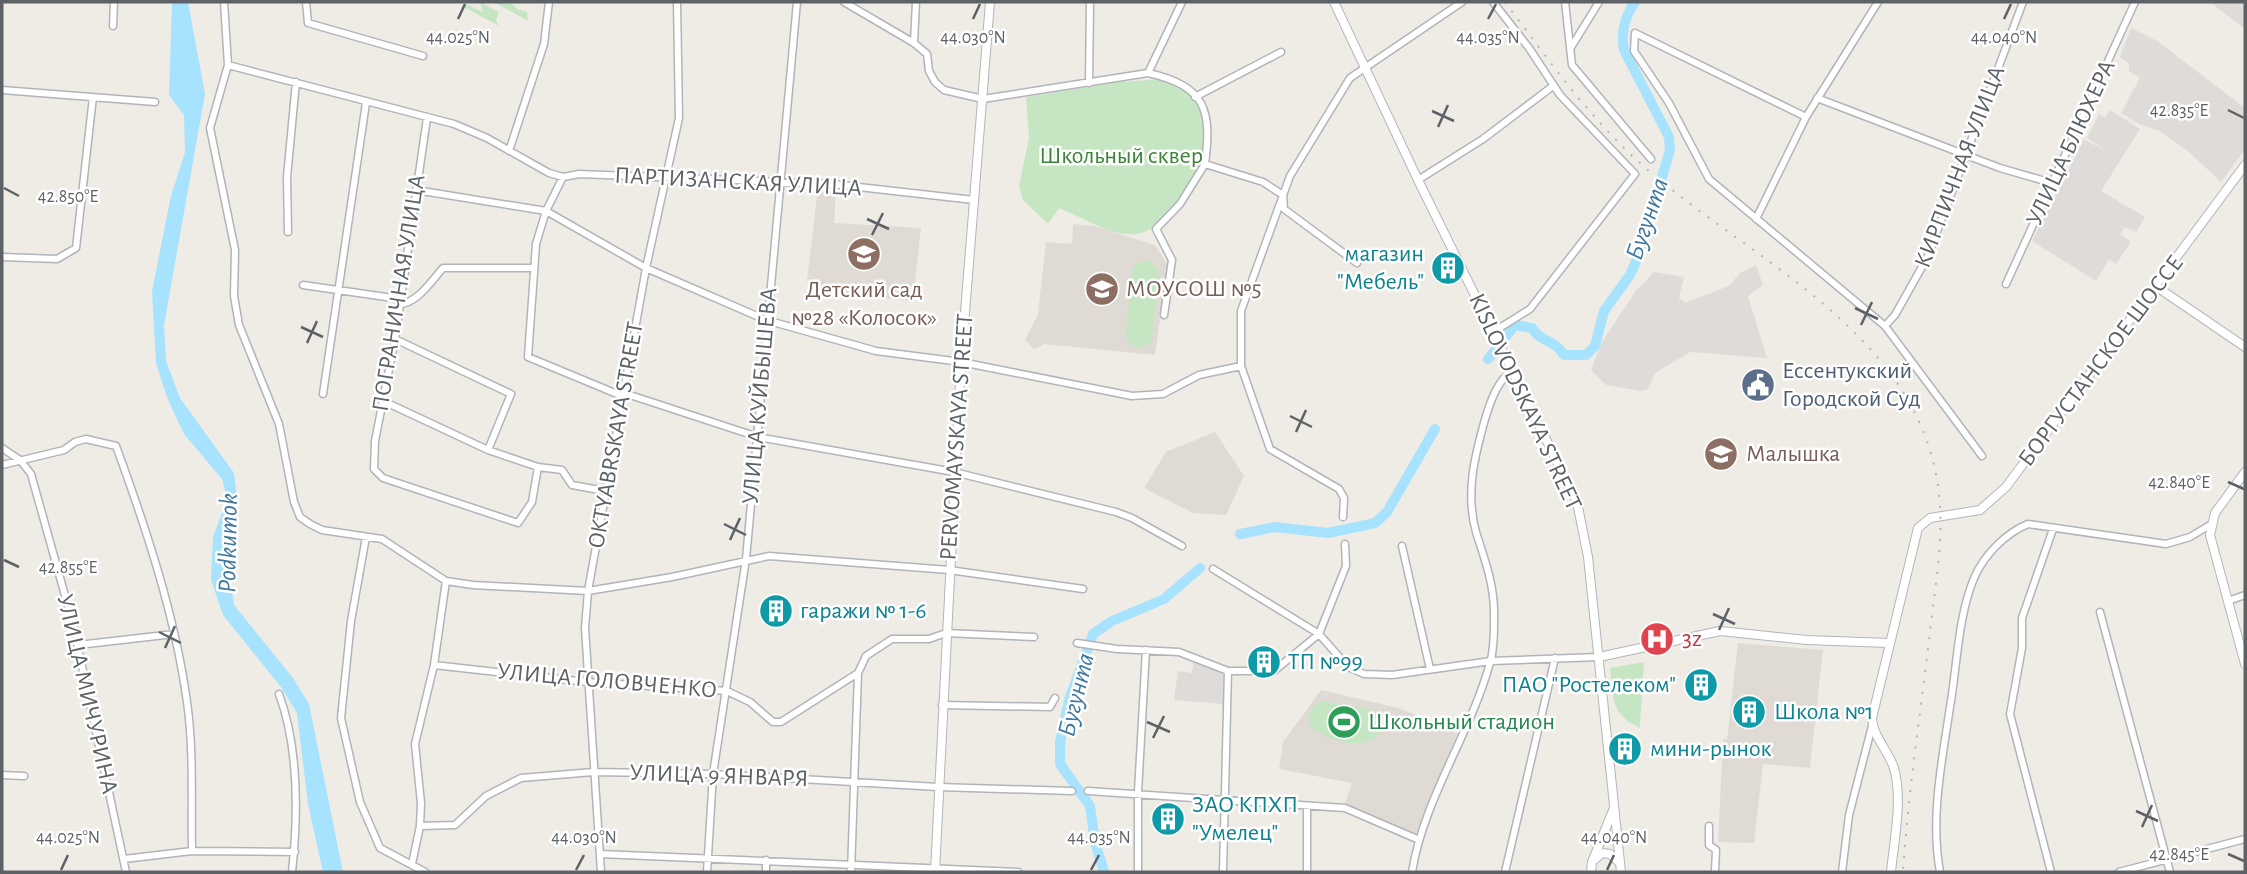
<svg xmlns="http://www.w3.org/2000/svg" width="2247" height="874" font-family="'Alegreya Sans',sans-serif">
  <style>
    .industrial { fill: #dedbd8 }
    .education { fill: #dfdbd4 }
    .green { fill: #c6e6c3 }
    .water { fill: #a7e2fe }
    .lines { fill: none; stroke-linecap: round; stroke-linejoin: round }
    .river { stroke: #a7e2fe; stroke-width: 10 }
    .street-casing { stroke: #b1b4b8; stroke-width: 9 }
    .secondary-casing { stroke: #b2b6ba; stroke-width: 10 }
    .street { stroke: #fff; stroke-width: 6 }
    .secondary { stroke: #fff; stroke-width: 8 }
    .rail { stroke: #b4b5b6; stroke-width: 2; stroke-dasharray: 2 9; stroke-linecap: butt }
    .ticks { fill: none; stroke: #5d6266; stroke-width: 2.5 }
    .labels { text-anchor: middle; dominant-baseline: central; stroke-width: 5; stroke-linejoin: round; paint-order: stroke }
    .street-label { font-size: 24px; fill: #5d6266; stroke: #fff }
    .park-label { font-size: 24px; fill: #3b8436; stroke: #fff }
    .culture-label { font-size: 24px; fill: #0d838f; stroke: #fff; text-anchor: start }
    .education-label { font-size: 24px; fill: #785e54; stroke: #fff; text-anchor: start }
    .service-label { font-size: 24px; fill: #4e5e75; stroke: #fff; text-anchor: start }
    .health-label { font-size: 24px; fill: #be3a42; stroke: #fff; text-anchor: start }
    .leisure-label { font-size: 24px; fill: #27864d; stroke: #fff; text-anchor: start }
    .water-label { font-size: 26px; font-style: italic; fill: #3e779f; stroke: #fff }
    .ticks-label { font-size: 18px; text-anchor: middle; fill: #5d6266; stroke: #fff; stroke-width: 5; stroke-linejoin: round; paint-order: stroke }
  </style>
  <rect width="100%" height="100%" fill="#efece6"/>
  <path class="industrial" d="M2210,2H2245V29Z
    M2131,28L2157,41L2245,108V149L2221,182L2189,152L2160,131L2141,125L2121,113L2140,78L2129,71V63L2120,57Z
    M2110,110L2140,129L2101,191L2145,217L2136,232L2125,227L2120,234L2131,242L2116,264L2109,259L2096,281L2032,241L2084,139L2108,152L2087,138L2099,114L2105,118Z
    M1756,265L1763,285L1748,296L1767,358L1690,352L1655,373L1648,389L1641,391L1606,385L1591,370L1603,340L1635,292L1654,272L1684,277L1679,298L1685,303L1729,286L1740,273Z
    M1194,659L1226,671L1224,704L1174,700L1178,671L1192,673Z"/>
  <path class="education" d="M818,189L836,190L834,223L921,228L913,301L816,292L807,280Z
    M1073,224L1094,226L1155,245L1168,265L1155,355L1044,344L1034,349L1025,340L1038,314L1046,242L1072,244Z
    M1215,432L1244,476L1226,515L1193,513L1144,488L1166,452Z
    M1738,643L1823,650L1810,768L1763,764L1754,843L1718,842L1723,739H1727Z
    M1321,690L1399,708L1459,734L1416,834L1345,804L1352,783L1279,769L1283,742Z"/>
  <path class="green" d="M480,2L499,12L496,20L499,26L464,7V3L483,12Z
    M494,2H511L517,9L527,12L528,21Z
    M1162,79C1178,85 1196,95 1203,112C1218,148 1175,229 1136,234C1110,237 1083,217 1059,208L1048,224L1023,200L1019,186L1029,138L1026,97L1121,82Z
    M1148,260L1160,270L1152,338L1148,345L1136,348L1130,344L1126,336L1132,270L1137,263Z
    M1644,662L1640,725V728C1610,714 1614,699 1610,668Z
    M1321,701L1370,709L1380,720C1385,759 1314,742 1308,720L1312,707Z"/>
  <path class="water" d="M172,2H188L205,94L164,325L166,361L180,398L234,473L237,498L227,556L234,605L293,678L309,704L343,872H323L308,804L297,713L281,687L223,615L211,580L213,537L227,499L222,479L184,434L168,400L156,363L152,291L171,196L185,152L184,115L169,95Z"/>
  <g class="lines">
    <path class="river" d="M1488,359L1515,325L1532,328C1540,342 1554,339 1564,355H1586L1595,346L1604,311L1630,275L1640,252L1670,150L1669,137L1624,50C1621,32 1624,18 1635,2
      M1240,534L1275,527L1328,533L1375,523L1387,512L1435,429
      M1104,872L1095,842L1090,806L1060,764V742L1069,700L1093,634L1112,621L1164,599L1200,568"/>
    <g class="street-casing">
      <path id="street" d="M224,2L228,65L454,124L487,138L549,173L563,177L579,174L832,184L974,200
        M306,2L308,23L423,56
        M844,2L914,43L927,54L929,71L935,82L944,90L983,99L1148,73L1182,2
        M1565,2L1572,65L1651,159
        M113,26L114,2
        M914,43L916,2
        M1570,49L1599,2
        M228,65L210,128L235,250L234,296L239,325L279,424L294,502L300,517L310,524L322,530L382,539L446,581L473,585L588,591L672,577L769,556L949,570L1083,589
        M1148,73C1206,86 1212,110 1205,164
        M1089,83L1090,2
        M2,90L155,102
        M1195,97L1281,52
        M1817,98L2000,168L2052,183
        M1806,117L1635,33L1634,51L1669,103L1709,179L1885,326L1982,456
        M427,118L395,339L375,441L374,469L383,478L518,523L532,502L538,467
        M509,151L544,44L549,2
        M563,177L546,211L536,244L528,357L622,396H633L758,437L954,472L1116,512L1132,518L1182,546
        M1418,180L1483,139L1553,86
        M416,190L546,211L646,268L766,320L876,351L961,362L1132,396L1163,394L1199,375L1241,366
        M1756,219L1806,117L1878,2
        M288,232L287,177L296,82
        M2,257L57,259L76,248L93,97
        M2006,284L2135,2
        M303,285L400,299
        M399,304C417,304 432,280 443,268H533
        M1164,315L1172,260L1156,229L1180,204L1205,164L1263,182L1283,195L1284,209L1357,263
        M1885,326L1895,315L1927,258L2023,2
        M1493,332L1530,309L1635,174L1560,95L1529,48L1493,2
        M395,339L511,394L488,450
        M323,394L366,103
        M381,400L488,450L538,467L562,470L572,485L605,491
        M2,448L20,460L31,474L73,624L126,872
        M2,465L64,450L75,442L86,439L116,446C146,528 175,615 187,702C194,751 191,802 192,851
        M1343,517L1344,498L1339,489L1270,449L1241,366V311L1290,176L1350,78L1462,2
        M366,537L351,621L341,718L360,802L380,848L425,872
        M1402,546L1430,669
        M1213,569L1319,634L1348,667L1364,674L1392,675L1491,661L1599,657
        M2228,601L2245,595
        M2100,612L2170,872
        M1077,643L1117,649L1179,652L1228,671H1274L1319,634L1346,566L1345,544
        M78,645L174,634
        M434,665L587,682L727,691L750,702L773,722H781L858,673L866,656L892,639H929L946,633L1034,637
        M279,694C299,748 298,816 292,872
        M942,705L1050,707L1055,698
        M2,775L24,776
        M1088,791L1345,808L1417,839
        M420,826L421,803L415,744L434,665L446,581
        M1709,826V845L1716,850L1715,872
        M600,854L1018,872
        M124,859L192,851L295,852
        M766,860V872
        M412,864L420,826L455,825L486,796L521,778L593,772L713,774L938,787L1072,791
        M601,872L585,628L588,591L646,268L679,118L677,2
        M707,872L713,774L746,559L797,2
        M851,872L858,673
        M1138,872V792L1146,650
        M1223,872L1228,671
        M1307,872V806
        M1412,872C1424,798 1470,735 1490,663C1495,647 1494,625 1494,609C1493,580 1484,558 1476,532C1465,493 1475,454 1486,416C1491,400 1498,380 1512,371
        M1505,872L1555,658
        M1842,872L1849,815L1872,726
        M1940,872C1930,818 1942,761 1950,707C1957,667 1958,614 1975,576C1985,554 2006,533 2028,524L2166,544L2190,537L2210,525
        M2051,872L2010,714L2022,648V618L2053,529
        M2119,872L2245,839"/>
    </g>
    <g class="secondary-casing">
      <path id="secondary" d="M1334,2L1418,180L1577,502L1588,557L1621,872
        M2157,287L2245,347
        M2245,472L2215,513L2210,535L2245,664
        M1599,657L1720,631L1807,640L1889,643
        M1594,860L1602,853L1610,854L1620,863
        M935,872L961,362L990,2
        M1591,872L1592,862L1614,808
        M1891,872C1894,840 1903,800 1894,768C1888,750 1873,737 1872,718L1918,528L1930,518L1980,510L2006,487L2245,165"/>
    </g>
    <use href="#street" class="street"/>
    <use href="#secondary" class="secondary"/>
    <path class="rail" d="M1505,2C1547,58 1588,116 1640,163C1749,261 1921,331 1939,494C1944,539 1935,586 1930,631C1921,711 1908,792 1903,872"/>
  </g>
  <path class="ticks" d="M458,19L465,4M973,19L980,4M1488,19L1496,4M2004,19L2011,4M2228,110L2244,118M1432,111L1454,121M1438,127L1448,105M4,188L19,196M867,219L889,229M872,235L883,213M1855,308L1878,319M1861,325L1872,302M301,327L323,337M307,343L317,321M1290,416L1312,427M1296,432L1306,410M2228,482L2244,489M724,524L746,535M730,540L740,518M4,560L19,567M1713,614L1735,624M1719,630L1729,608M159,632L181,643M165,648L175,626M1147,722L1170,732M1153,738L1164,716M2136,811L2158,821M2142,827L2152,805M2228,854L2244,861M61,870L68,855M576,870L584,855M1091,870L1099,855M1607,870L1614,855"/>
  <defs>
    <g id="school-disc" transform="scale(1.75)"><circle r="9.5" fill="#8d6e63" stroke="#fff"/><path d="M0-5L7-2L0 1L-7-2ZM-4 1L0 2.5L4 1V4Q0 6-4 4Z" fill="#fff"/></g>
    <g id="building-disc" transform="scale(1.75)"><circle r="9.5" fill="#0f9aa8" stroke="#fff"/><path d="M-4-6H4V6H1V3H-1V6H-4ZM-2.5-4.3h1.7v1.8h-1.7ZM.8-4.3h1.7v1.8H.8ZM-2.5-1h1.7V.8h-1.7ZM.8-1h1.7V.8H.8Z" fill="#fff"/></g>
    <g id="civic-disc" transform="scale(1.75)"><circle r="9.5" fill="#5c6f8a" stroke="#fff"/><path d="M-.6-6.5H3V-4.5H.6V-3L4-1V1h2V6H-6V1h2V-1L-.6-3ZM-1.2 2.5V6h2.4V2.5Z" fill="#fff"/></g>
    <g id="hospital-disc" transform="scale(1.75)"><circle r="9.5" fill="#e0444e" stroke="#fff"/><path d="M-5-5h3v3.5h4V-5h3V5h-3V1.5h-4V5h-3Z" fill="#fff"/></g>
    <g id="stadium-disc" transform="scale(1.75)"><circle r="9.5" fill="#2e9e5b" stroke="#fff"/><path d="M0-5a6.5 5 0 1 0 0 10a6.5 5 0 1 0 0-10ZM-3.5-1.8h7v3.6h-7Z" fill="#fff"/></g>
  </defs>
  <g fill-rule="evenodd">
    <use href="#school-disc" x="864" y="254"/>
    <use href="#building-disc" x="1448" y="268"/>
    <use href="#school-disc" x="1102" y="289"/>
    <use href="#civic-disc" x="1758" y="385"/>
    <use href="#school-disc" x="1721" y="454"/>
    <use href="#building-disc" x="776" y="611"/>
    <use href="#hospital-disc" x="1657" y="639"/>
    <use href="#building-disc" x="1264" y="662"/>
    <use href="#building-disc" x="1701" y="685"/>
    <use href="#building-disc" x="1749" y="712"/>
    <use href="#stadium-disc" x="1344" y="722"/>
    <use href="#building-disc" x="1625" y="749"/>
    <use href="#building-disc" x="1168" y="819"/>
  </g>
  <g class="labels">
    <g class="street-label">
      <text transform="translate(2071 143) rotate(-65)">УЛИЦА БЛЮХЕРА</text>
      <text transform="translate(1960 167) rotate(-69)">КИРПИЧНАЯ УЛИЦА</text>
      <text transform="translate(738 182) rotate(3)">ПАРТИЗАНСКАЯ УЛИЦА</text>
      <text transform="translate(399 293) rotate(-81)">ПОГРАНИЧНАЯ УЛИЦА</text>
      <text transform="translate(2101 361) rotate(-53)">БОРГУСТАНСКОЕ ШОССЕ</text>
      <text transform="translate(760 396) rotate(-85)">УЛИЦА КУЙБЫШЕВА</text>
      <text transform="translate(1525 402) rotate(65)">KISLOVODSKAYA STREET</text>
      <text transform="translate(616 435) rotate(-80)">OKTYABRSKAYA STREET</text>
      <text transform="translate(957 437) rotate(-86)">PERVOMAYSKAYA STREET</text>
      <text transform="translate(607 681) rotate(5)">УЛИЦА ГОЛОВЧЕНКО</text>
      <text transform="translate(87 694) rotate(77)">УЛИЦА МИЧУРИНА</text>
      <text transform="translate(719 776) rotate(2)">УЛИЦА 9 ЯНВАРЯ</text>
    </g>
    <g class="park-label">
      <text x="1121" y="156">Школьный сквер</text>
    </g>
    <g class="culture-label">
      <text x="1424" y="254" text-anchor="end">магазин<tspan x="1424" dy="28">"Мебель"</tspan></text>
      <text x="800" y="611">гаражи № 1-6</text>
      <text x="1288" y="662">ТП №99</text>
      <text x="1676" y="685" text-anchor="end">ПАО "Ростелеком"</text>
      <text x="1774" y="712">Школа №1</text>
      <text x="1650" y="749">мини-рынок</text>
      <text x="1192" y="805">ЗАО КПХП<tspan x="1192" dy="28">"Умелец"</tspan></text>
    </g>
    <g class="education-label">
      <text x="1126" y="289">МОУСОШ №5</text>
      <text x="864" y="290" text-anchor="middle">Детский сад<tspan x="864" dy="28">№28 «Колосок»</tspan></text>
      <text x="1746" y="454">Малышка</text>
    </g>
    <g class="service-label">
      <text x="1782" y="371">Ессентукский<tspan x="1782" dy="28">Городской Суд</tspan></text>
    </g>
    <g class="health-label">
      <text x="1682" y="639">3z</text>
    </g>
    <g class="leisure-label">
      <text x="1368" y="722">Школьный стадион</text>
    </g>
    <g class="water-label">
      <text transform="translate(1647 219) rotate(-71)">Бугунта</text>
      <text transform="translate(228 543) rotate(-89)">Podkumok</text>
      <text transform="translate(1076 695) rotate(-76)">Бугунта</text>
    </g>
  </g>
  <g class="ticks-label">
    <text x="973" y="43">44.030°N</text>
    <text x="1488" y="43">44.035°N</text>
    <text x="458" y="43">44.025°N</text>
    <text x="2004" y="43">44.040°N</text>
    <text x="2179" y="116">42.835°E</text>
    <text x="68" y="202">42.850°E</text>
    <text x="2179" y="488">42.840°E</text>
    <text x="68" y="573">42.855°E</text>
    <text x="68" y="843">44.025°N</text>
    <text x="584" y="843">44.030°N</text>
    <text x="1099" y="843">44.035°N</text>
    <text x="1614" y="843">44.040°N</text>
    <text x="2179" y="860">42.845°E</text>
  </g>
  <rect width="2247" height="874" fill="none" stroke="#5d6266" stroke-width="7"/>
</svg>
